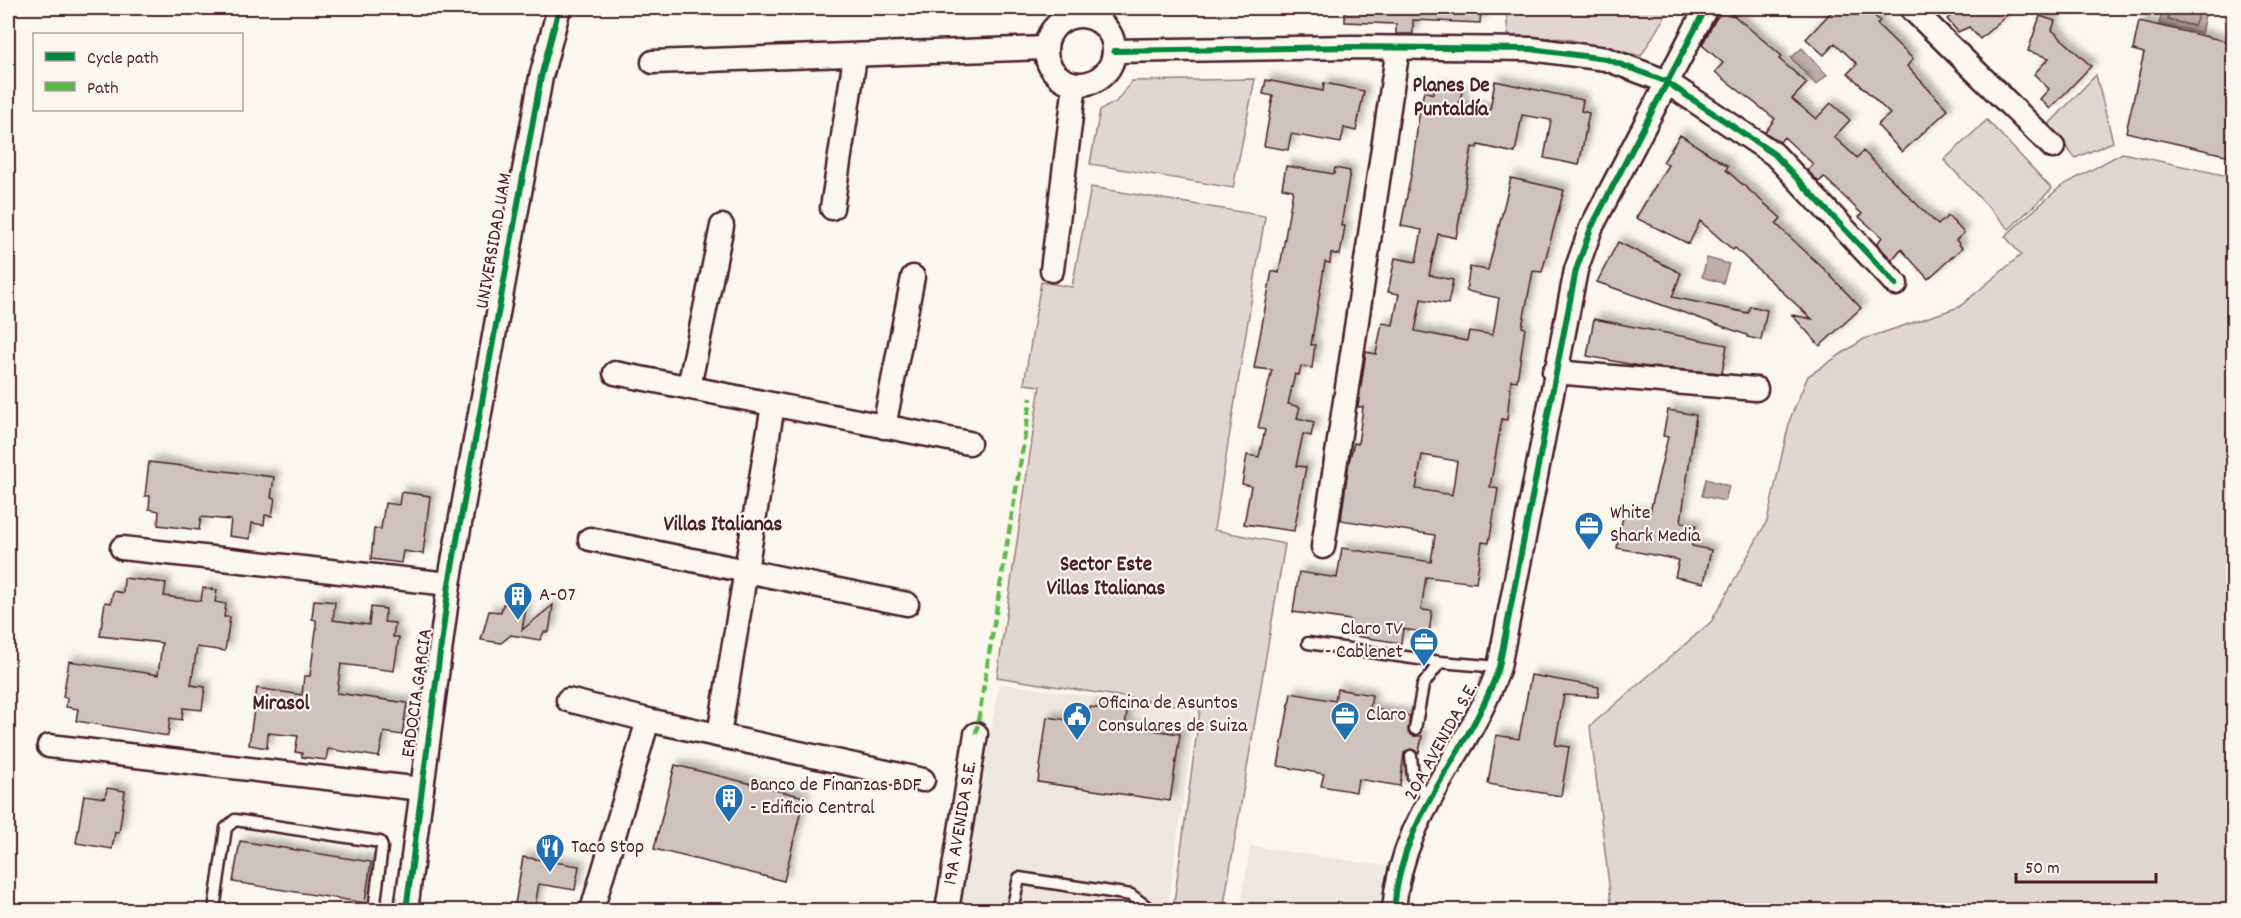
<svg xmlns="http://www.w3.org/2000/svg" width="2241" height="918" font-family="Dekko,sans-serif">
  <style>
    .built { fill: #eee7de }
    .green { fill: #e2d7d0; stroke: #967b7e; stroke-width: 1.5 }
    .water { fill: #bfadaa; stroke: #907477; stroke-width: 1.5 }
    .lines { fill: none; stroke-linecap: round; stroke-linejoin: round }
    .shore { stroke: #79585e; stroke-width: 1.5 }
    .building { fill: #cfc2bc; stroke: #4a1f2b; stroke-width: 1.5; fill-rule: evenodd; filter: url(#shadow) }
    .service-casing { stroke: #4a1f2b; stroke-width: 15 }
    .minor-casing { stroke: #4a1f2b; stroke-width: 27 }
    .service { stroke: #fbf7ec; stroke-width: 10 }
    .minor { stroke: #fbf7ec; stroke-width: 22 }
    .quiet { stroke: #58b947; stroke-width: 4.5; stroke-dasharray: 9 4.5; stroke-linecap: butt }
    .cycleway-casing { stroke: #fbf7ec; stroke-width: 10 }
    .cycleway { stroke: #00873e; stroke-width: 6 }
    .labels { text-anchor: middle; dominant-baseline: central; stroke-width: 4.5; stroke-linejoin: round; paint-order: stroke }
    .street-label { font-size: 20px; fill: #4a1f2b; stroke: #fbf7ec }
    .poi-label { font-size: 20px; fill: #4a1f2b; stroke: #fbf7ec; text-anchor: start }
    .neighbourhood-label { font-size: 21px; font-weight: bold; fill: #4a1f2b; stroke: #fbf7ec }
  </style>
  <defs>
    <filter id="shadow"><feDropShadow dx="5.5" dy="-5.5" stdDeviation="3" flood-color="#0004"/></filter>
  </defs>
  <rect width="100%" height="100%" fill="#fbf7ec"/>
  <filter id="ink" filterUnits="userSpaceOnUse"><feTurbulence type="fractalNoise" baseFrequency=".0167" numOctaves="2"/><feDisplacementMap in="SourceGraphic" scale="12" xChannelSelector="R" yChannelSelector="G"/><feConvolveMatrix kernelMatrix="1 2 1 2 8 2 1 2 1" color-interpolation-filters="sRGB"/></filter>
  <g filter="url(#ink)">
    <path class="built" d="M999,683L1196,712L1167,910H960Z
      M1250,846L1386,866L1381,910H1240Z"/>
    <path class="green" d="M1506,8H1670L1641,56L1567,39L1508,35Z
      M2096,75L2113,142L2075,158L2049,124Z
      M1255,79L1233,188L1090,164L1100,110L1116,102L1132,81Z
      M1987,120L2052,189L2009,229L1944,160Z
      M2122,153L2233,177V910H1612L1590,726L1711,622L1767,521L1790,419L1808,376L1864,339L1959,307L2021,255L2005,236L2060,187Z
      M1091,187L1265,216L1214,530L1285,544L1223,910H1173L1200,709L997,677L1040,386L1024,384L1041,282L1072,287Z"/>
    <path class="water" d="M2163,8H2188L2206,11L2201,33L2159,24Z
      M1802,48L1827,75L1816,85L1791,58Z
      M1707,258L1729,264L1723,283L1702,277Z
      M1706,479L1729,486L1725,501L1702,496Z"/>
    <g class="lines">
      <path class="shore" d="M2168,8V20L2194,26L2198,17L2195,8"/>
    </g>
    <path class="building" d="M1345,8H1481L1480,23L1413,20V34H1396V24L1345,22Z
      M1725,8L1782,56L1779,59L1807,83L1792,99L1816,119L1831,103L1850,120L1834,137L1857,158L1863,151L1938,225L1948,216L1964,233L1956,240L1962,248L1928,279L1901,249L1892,260L1877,244L1882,237L1859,217L1862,214L1824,177L1819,182L1807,170L1813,164L1784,137L1780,142L1765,132L1775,119L1715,72L1723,63L1702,45L1716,19Z
      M1835,8H1866L1880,21L1877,24L1913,59L1907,66L1948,110L1902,152L1877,125L1890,114L1848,73L1857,64L1835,43L1824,55L1806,39Z
      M1960,8H2015L1980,39L1969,27L1958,32L1947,19Z
      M2040,16L2055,21L2052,30L2091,66L2050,109L2040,99L2049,89L2034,74L2049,58L2028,51Z
      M2139,21L2234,43V157L2126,132L2144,53L2133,50Z
      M1266,80L1323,91L1324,83L1364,91L1356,131L1344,128L1341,143L1291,134L1288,150L1264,146L1273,96L1263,94Z
      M1495,81L1583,100L1581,111L1589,113L1579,165L1544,158L1551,120L1522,115L1515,153L1478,145L1477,148L1472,147L1456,238L1438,234L1429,275L1453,280L1448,304L1421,299L1415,331L1467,341L1469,331L1493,335L1499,298L1466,291L1470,267L1488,270L1511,178L1564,190L1542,272L1533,271L1522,327L1525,328L1517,381L1511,380L1507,420L1502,419L1490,487L1498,489L1489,543L1482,542L1476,583L1426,577L1421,610L1432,611L1429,633L1403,629L1401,643L1348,635L1350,620L1293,612L1299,572L1337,578L1342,548L1431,562L1435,535L1341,520L1349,462L1354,443L1358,444L1363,407H1358L1366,352L1376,354L1382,323L1393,325L1399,294L1388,292L1395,258L1416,262L1422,230L1401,226L1411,175L1420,109L1424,91L1433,94L1435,85L1462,92L1459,102L1490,110ZM1422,455L1457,461L1452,495L1416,489Z
      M1680,135L1728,166L1726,170L1781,218L1776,224L1824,269L1861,308L1820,346L1792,315L1812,319L1735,248L1733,250L1700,221L1689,244L1636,218L1668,165L1663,162Z
      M1286,166L1334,174L1335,168L1350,171L1341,226H1345L1340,255L1331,253L1330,263L1325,262L1311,345H1315L1312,368L1301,366L1299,375L1295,374L1288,404L1300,407L1297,418L1314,422L1311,436L1303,434L1296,466L1306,467L1294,531L1244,524L1251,486L1242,484L1247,455L1259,457L1265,430L1258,428L1272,370L1254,368L1272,271L1279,273L1293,190L1282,188Z
      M1618,242L1681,273L1672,297L1748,313L1750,306L1767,310L1761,340L1747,337V335L1597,282Z
      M1594,319L1727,345L1722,373L1639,366L1587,356Z
      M1668,410L1696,415L1681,522L1696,525L1692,546L1711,550L1704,583L1675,577L1679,560L1617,548L1624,511L1649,516L1668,437L1663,436Z
      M149,462L274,477L271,498H275L272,516L265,515L264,525L252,523L250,539L229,536L231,520L201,517L199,530L158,525L159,511L149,509L150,496H145Z
      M401,492L430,496L423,554L403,551L401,563L371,559L374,529H381L385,503L399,505Z
      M124,578L166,583L164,596L201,601L203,588L217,590L215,602L226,604L224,617H230L225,651L197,647L191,685L205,687L202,710L183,708L182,720L170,718L168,736L76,721L78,709L66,707L67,698L63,697L69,661L158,675L162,643L100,636L105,602L111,603L113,591L123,593Z
      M314,600L335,602L333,620L369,625L371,607L386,609L384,622L395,623L393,637H399L394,671L341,664L337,693L407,703L402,735L384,732L379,757L328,749L326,760L302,757V753L295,752L298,736L268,733L267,748L249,745L257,688L302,695L304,676H310L316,630V620L312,619Z
      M503,604L526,608L522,630L553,605L549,632H544L540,640L511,635L501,643L481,640L489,611L501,612Z
      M1531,675L1599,687L1598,697L1564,695L1555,745L1569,747L1561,796L1488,784L1496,735L1519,739Z
      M1337,689L1372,695L1370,708L1410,716L1408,732L1413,736H1422L1419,753L1411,749L1404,753L1400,786L1358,779L1356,792L1321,786L1324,774L1278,766L1291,693L1335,701Z
      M1090,707L1127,712L1125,726L1180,734L1170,801L1038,782L1047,717L1088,723Z
      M675,765L804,797L784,881L654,849Z
      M107,788L125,791L119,833L115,832L112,849L76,843L84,795L105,798Z
      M240,841L371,862L365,903L233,882Z
      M523,857L579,866L575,890L539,884L534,910H514Z"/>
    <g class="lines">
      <g class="service-casing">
        <path id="service" d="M1308,643L1440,662L1499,667
          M1415,729L1423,685L1440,662
          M1411,756L1413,777L1428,799
          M214,910L226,828L235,820L380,842L382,847L374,910
          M1012,910L1019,878L1131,895L1146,906V910"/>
      </g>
      <g class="minor-casing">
        <g id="minor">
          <path d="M1911,8L2053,147"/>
          <circle cx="1080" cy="50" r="34"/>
          <path d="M1114,51L1351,47L1531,49L1606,59L1665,81L1774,154L1896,284"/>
          <path d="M653,62L1046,48"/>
          <path d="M832,208L855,57"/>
          <path d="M1052,270L1075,84"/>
          <path d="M1554,372L1756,389"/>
          <path d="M615,373L969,443"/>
          <path d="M689,387L722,226"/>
          <path d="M884,427L913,277"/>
          <path d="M590,539L907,604"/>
          <path d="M1323,547L1398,48"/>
          <path d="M122,548L449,584"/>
          <path d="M568,700L648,720L923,780"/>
          <path d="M719,735L773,405"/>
          <path d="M49,746L422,789"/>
          <path d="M406,910L449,584L541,77L559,8"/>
          <path d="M592,910L648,720"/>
          <path id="s1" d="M947,910L976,734"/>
          <path d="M1394,910C1401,812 1469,756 1499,667L1576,270L1591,228L1706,8"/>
        </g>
      </g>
      <use href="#service" class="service"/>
      <use href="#minor" class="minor"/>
      <path class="quiet" d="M976,734L1031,398"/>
      <g class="cycleway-casing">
        <path id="cycleway" d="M1114,51L1351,47L1531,49L1606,59L1665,81L1774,154L1896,284
          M406,910L449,584L541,77L559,8
          M1394,910C1401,812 1469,756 1499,667L1576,270L1591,228L1706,8"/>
      </g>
      <use href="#cycleway" class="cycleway"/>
    </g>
  </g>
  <defs>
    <g id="office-pin" transform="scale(1.5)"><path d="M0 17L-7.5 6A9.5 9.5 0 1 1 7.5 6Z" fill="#1f6fb2" stroke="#fbf7ec"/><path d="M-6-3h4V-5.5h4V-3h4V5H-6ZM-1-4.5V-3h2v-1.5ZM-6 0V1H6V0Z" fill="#fff"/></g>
    <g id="building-pin" transform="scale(1.5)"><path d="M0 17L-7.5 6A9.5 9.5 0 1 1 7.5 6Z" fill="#1f6fb2" stroke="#fbf7ec"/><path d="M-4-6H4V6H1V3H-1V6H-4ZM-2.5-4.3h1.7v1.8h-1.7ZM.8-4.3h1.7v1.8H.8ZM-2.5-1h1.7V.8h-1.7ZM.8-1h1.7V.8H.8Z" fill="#fff"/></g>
    <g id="civic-pin" transform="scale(1.5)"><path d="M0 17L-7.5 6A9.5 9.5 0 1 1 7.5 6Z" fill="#1f6fb2" stroke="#fbf7ec"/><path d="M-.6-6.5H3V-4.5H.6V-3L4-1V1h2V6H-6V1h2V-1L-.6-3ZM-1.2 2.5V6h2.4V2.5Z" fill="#fff"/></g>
    <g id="restaurant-pin" transform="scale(1.5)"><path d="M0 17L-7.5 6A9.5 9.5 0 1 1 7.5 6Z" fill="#1f6fb2" stroke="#fbf7ec"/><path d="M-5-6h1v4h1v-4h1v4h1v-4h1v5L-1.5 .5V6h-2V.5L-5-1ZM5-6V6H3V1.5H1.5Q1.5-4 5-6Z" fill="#fff"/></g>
  </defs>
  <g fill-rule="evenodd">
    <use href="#office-pin" x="1589" y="526"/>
    <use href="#building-pin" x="518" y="596"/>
    <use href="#office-pin" x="1424" y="642"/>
    <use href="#civic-pin" x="1077" y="716"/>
    <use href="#office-pin" x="1345" y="716"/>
    <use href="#building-pin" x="729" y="798"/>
    <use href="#restaurant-pin" x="550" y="848"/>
  </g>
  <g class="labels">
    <g class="street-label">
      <text transform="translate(495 241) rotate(-80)">UNIVERSIDAD UAM</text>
      <text transform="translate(418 693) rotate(-82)">ERDOCIA GARCIA</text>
      <text transform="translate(1442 742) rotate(-61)">20A AVENIDA S.E.</text>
      <text stroke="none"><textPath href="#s1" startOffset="88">19A AVENIDA S.E.</textPath></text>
    </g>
    <g class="poi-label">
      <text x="1610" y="514">White<tspan x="1610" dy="23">Shark Media</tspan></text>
      <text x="539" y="596">A-07</text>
      <text x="1403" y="630" text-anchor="end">Claro TV<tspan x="1403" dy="23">- Cablenet</tspan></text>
      <text x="1098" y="704">Oficina de Asuntos<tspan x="1098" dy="23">Consulares de Suiza</tspan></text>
      <text x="1366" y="716">Claro</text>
      <text x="750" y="786">Banco de Finanzas BDF<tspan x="750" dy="23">- Edificio Central</tspan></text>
      <text x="571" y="848">Taco Stop</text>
    </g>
    <g class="neighbourhood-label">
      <text x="1451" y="87">Planes De<tspan x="1451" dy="24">Puntaldía</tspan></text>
      <text x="723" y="526">Villas Italianas</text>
      <text x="1106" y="566">Sector Este<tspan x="1106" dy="24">Villas Italianas</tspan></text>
      <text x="281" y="705">Mirasol</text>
    </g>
  </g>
  <rect width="2241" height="918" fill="none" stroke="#fbf7ec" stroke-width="30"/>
  <rect x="15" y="15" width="2211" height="888" fill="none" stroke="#4a1f2b" stroke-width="2" filter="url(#ink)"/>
  <rect x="33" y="33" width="210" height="78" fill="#fbf7ec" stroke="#b4a19f" stroke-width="1.5"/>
  <rect x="45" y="52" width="30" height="9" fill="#00873e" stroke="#b4a19f" stroke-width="1.5"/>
  <text x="87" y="63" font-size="18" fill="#4a1f2b">Cycle path</text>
  <rect x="45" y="82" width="30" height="9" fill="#58b947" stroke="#b4a19f" stroke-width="1.5"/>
  <text x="87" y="93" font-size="18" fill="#4a1f2b">Path</text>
  <path d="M2016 873v9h140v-9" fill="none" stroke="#4a1f2b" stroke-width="3"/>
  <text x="2025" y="873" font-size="18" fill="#4a1f2b" stroke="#fbf7ec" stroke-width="4.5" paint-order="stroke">50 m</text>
</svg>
